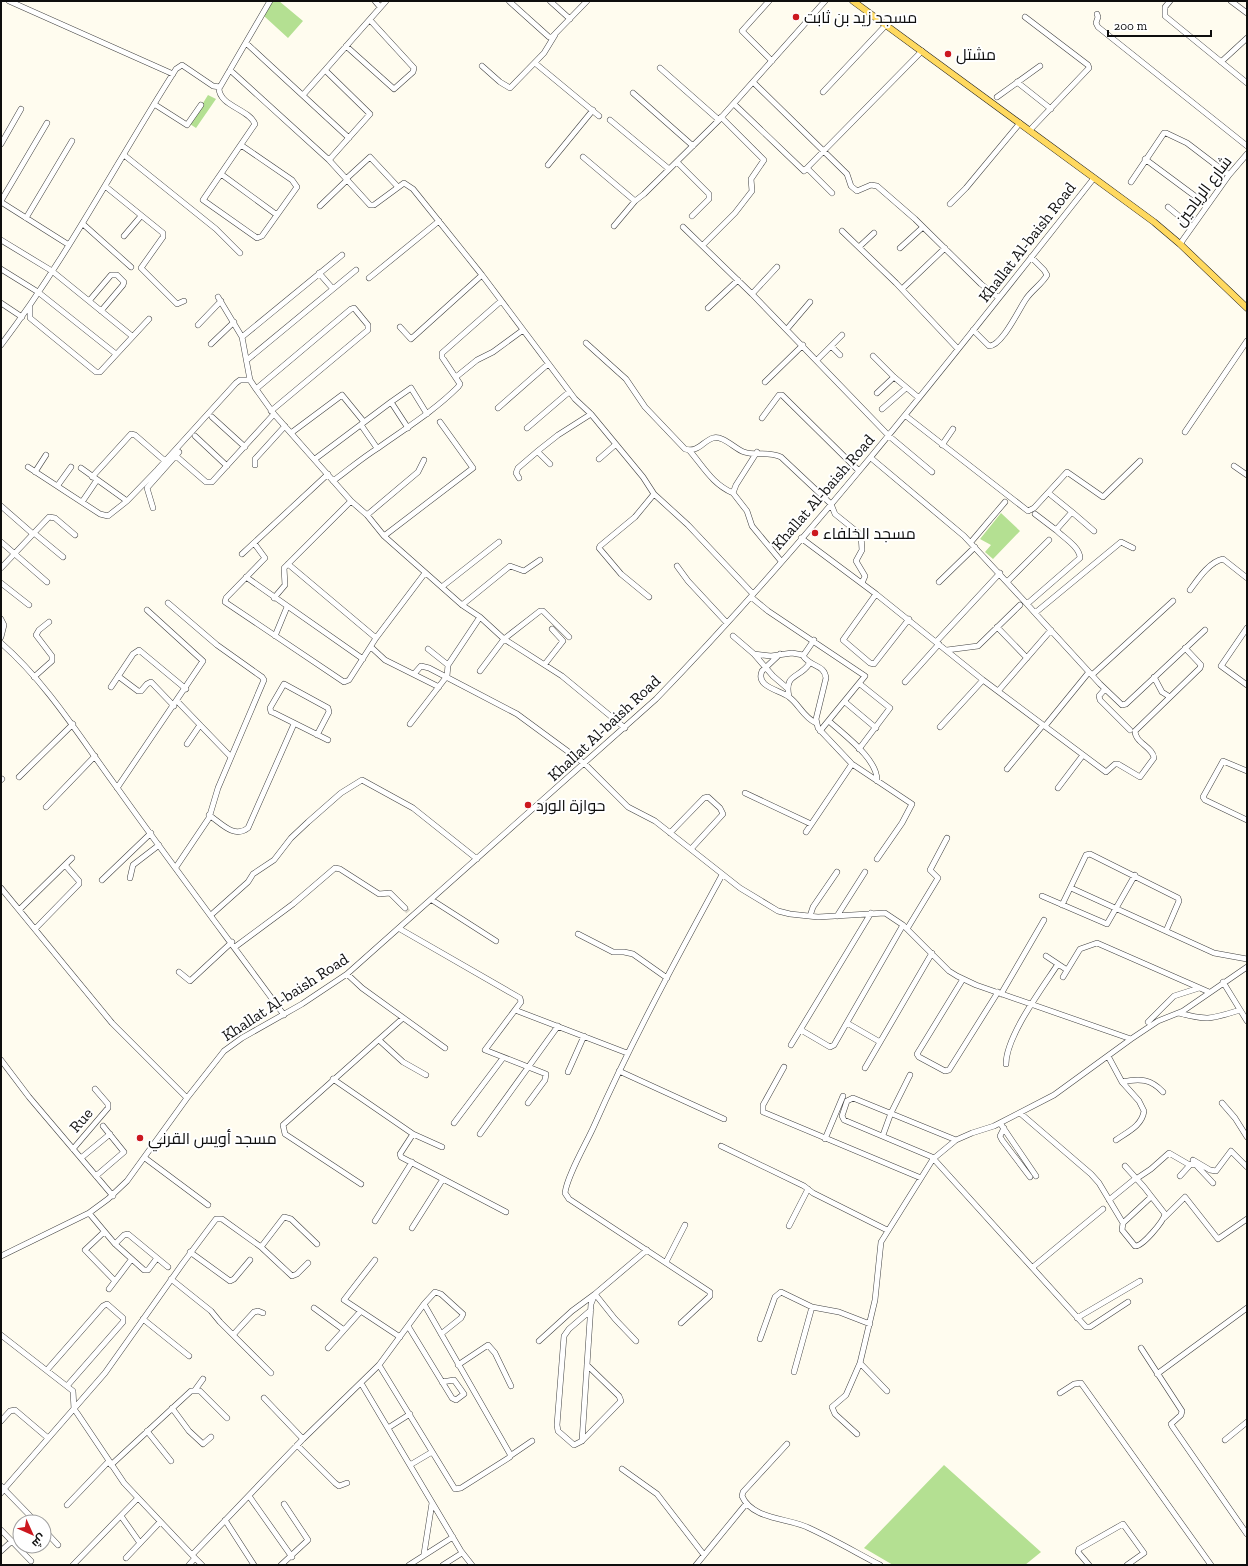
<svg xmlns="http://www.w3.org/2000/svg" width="1248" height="1566" font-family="'Zilla Slab',Cairo,serif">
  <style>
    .forest { fill: #b4e092 }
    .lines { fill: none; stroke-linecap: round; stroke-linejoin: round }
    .minor-tunnel { stroke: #dbd8cd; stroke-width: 5; stroke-dasharray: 5 2.5; stroke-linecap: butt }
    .minor-casing { stroke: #414141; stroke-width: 6 }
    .major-casing { stroke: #1f1f1f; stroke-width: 7 }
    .minor { stroke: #fff; stroke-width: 5 }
    .major { stroke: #ffd95f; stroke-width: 6 }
    .poi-dot { fill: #cc181f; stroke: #fff; stroke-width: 1.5 }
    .labels { text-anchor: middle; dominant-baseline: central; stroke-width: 4; stroke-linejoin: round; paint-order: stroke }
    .poi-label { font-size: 16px; fill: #0e0e0e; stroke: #fff; text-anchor: start }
    .street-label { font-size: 16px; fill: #0e0e0e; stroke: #fff }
  </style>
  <rect width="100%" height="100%" fill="#fffcef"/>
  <path class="forest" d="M273,1H279L303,21L288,38L264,16Z
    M208,95L216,99L196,128L190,124Z
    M1001,513L1020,531L993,559L985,552L991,545L980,539Z
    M944,1465L1041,1552L1025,1565H893L864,1548Z"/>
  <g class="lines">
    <path class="minor-tunnel" d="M405,908L410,914"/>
    <g class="minor-casing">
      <path id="minor" d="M9,1L173,74
        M375,1L380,7
        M509,1L549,37H552L587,1
        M550,1L570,19
        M769,1L742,31L772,61
        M1170,1L1165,7V16L1247,83
        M1231,1L1247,13
        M1097,14L1098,17L1096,23L1098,27L1247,146
        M1025,17L1088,65L1089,68L1030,130
        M246,43L349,138
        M346,46L394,89L413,72L414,68L370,20
        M1221,62L1247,38
        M535,63L599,116
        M482,66L500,82L510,88L544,53L555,35
        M660,68L719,120
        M230,70L329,160L370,205H374L404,183L413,189L482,275L575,399L591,414L643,477L654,494L688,525L753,594
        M325,70L370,114L329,160
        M753,82L847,174L851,186L857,191L871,185L877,186L915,219L981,284L999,298
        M1017,82L1051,109
        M219,88C219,106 249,109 255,124L203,200L257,238L262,236L297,187L292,180L241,145
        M823,92L886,25
        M633,93L693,146
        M303,95L386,1
        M997,97L1040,66
        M154,104L187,125L201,105
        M734,104L804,171L922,51
        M610,120L669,169
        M1,144L21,109
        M124,155L216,229L240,253
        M583,157L635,201L644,194L719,120L825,1
        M1145,159L1207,205
        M677,162L709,194V199L692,216
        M548,165L593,110
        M808,169L832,193
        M221,174L277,215
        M346,179L370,157L398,187
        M1131,182L1164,133H1166L1187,143L1229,175
        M105,186L163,233V237L141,268L177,304L184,301
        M1,201L47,123
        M1,202L69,245
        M950,204L966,188L1020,123
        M320,206L347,180
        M1168,207L1191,226
        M26,218L72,141
        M83,224L131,267
        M614,226L635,201
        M683,227L752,294L889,436L932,472
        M842,231L896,283L958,349
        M124,236L141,216
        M1,240L52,271L132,336
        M1180,244L1229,175L1247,154
        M703,245L735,213L752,191L751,179L764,160L721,117
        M859,247L874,233
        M900,248L923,227
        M1,269L38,292L116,354
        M319,273L333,289
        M369,278L439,221
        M902,289L945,248
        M752,294L777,267
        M218,297L242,337L250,380L256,389L274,414L351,501L367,515L384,536L462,605L480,617L504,639L562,676L625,728
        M89,301L111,275H117L124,282L123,285L101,311
        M1,303L22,317
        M30,307V318L96,372H100L149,319
        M708,308L738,280
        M198,325L221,301
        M400,327L411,339L482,275
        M787,329L810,302
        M973,330L989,346C1002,346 1019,309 1026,299C1032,290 1042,284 1047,275L1044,270L1031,257
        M242,337L342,255
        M586,343L626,379L645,407L685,449C698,453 703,441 713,438C723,435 735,449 744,452C755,456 768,451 781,457L831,504L835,514L861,535L862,550L856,561L865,576L862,583
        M211,344L234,322
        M1,345C67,258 117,161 176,69L182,65L213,86L220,87L270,1
        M831,346L840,355
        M873,356L894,377L919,398
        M247,360L356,270
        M817,360L842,335
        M456,377L477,360L493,352L523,330
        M765,382L803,345
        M256,389L351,309L354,308L368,325V330L271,411
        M877,393L894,377
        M391,402L411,388L427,414
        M498,408L548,364
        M882,409L906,388
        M906,416L1028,511L1034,508L1067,472L1103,497L1140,461
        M212,417L245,447
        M762,418L779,395H782L859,471
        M361,425L377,448
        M527,428L569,392
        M1185,432L1247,341
        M291,433L342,395L364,422
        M195,436L227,466
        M942,445L953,429
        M689,450C703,466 712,484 733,493
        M757,452L736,485L733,493L747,511L752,526L781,561
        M176,456L206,482H212L274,414
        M871,458L964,536L1027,604L1080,558C1080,547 1063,537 1056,530L1072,512L1094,531
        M315,459L391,402L408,428
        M599,459L615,445
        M550,464L539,453V450L558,435L591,414
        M255,465V459L285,426
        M1234,466L1247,475
        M28,467L100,514L108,516L127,501L157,470L236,383L240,380H250
        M81,468L127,501
        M35,472L46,455
        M92,477L131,434L135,435L165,461
        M519,478L516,473L518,468L539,450
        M333,481C348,470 362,458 378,448C406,428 434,411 458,387L460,384L442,357V353L501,301
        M58,485L71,467
        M1051,495L1072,512
        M82,502L97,480
        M1,506L33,534
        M153,508L147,488L179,452
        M1035,514L1056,530
        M367,515L418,472L424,460
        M34,533L63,557
        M384,536L473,468L440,422
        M801,538L876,594L983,680L1106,772L1115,764H1118L1140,777L1154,758C1153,747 1135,743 1135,731L1200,668L1201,665L1185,648
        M1,542L47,582
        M971,542L1005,502
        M254,543L265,558L226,598L225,602L344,682L349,680L376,638L425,573
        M1133,548L1121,542L1035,613L1100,684L1122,705L1126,704L1205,630
        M242,554L328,474
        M288,564L376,638
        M677,566L688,581L727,623
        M1,568L49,517L55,518L75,535
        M246,577L363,659
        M939,582L975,547
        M1007,582L1049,540
        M1,583L29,605
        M443,586L499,542
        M1190,590C1198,579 1209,562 1223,559L1247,578
        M876,594L843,640L870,663L874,664L909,619
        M649,597L621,574L599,548L600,546L635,517L654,494
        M751,597L768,611L865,676L820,731
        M274,598L285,585L284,568L351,501
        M168,603L217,645L262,677L264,680L218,788L209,818L176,867
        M1027,604L1035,613
        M462,605L510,566L524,571L540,560
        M1,619L4,625L1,637
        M997,627L1027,658
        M1247,628L1221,666L1247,685
        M275,636L287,607
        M733,636L754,654
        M814,640L803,656C812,668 824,664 826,678L816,719L818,728L852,764L912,804L902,823L877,859
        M936,642L1000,573
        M1,643C48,684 81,739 118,789C172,865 229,940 284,1015
        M371,647L385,660L439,687
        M428,649L448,665
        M947,650L978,646L1020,605
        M780,654L762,671C755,687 780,690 789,697C799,704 803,717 816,723
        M545,664L563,641L552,629
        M480,671L504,639L540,611H543L569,637
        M414,674L421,666L429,668L517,714L585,764L628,807L655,821L740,888L778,911L790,914L818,917L885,913L903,925L949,971L957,976L976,985L1131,1039L1158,1021L1183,1011L1247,967
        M1092,675L1173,601
        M118,676L138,691H141L147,684L151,682L174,706
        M34,677L52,661V656L36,635L39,630L49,622
        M1154,677L1162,692L1170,697
        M905,682L939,644
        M111,687L133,654L139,650L186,689
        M787,688L773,676L754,654L771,656L792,653L803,655
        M1105,689L1099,696L1100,700L1130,730
        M999,690L1051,630
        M789,697C784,673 799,679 809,664
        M177,701L231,757
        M845,702L876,728
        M829,721C844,735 878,759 877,781
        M410,724L447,676L448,665L480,617
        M1045,726L1089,672
        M940,727L983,680
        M317,735L329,712L328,708L284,684L270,708L271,712L274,713C292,722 310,731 328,740
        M187,744L200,725
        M859,749L890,708L860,684
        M1007,769L1043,725
        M1247,771L1223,761L1203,797L1205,800L1247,820
        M19,777L73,724
        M1,780L2,779
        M117,788L203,661L147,610
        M1058,788L1083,755
        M745,793L811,824
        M46,807L95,756
        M209,815C221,823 234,839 248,828L294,724
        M806,832L852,764
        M670,833L704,798L708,797L720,808L723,814L691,849
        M130,878L133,865L159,845
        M102,880L151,833
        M1,888L112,1023L187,1098
        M1071,888L1214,953L1247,959
        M1042,896L1107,924L1135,875
        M432,900L496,941
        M1062,905L1086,855L1090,854L1178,898L1179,901L1166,931
        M19,910L72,858
        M211,915L248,882L253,874L274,860L291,838L308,822L341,793L362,780L413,808L477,859
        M810,916L813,907L837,872
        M837,916L865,872
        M36,928L79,884V881L65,865
        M400,929L520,998L521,1002L485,1050L546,1074L545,1080L528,1103
        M907,929L938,878L930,870L947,838
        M578,934L613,952H624L633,954L667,978
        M235,947L293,904L335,868L340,869L379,894L390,893L405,908
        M1046,956L1067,970
        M179,972L190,981L232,942
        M347,974L362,988L445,1048
        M1063,977L1080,949L1097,943L1209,992
        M963,979L917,1054L919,1057L945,1071L949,1070L998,992
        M1223,982L1247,1021
        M1001,994L1044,920
        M515,1010L627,1053
        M1179,1013C1208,1021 1211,1019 1240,1010
        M1148,1022L1174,996L1199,988
        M847,1023L880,1042
        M801,1030L830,1047L834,1045L903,925
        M379,1040L403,1062L426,1075
        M791,1045L871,913
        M1108,1056L1122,1082L1139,1101L1144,1111C1142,1126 1127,1132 1116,1140
        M1,1060L29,1097L113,1196
        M1006,1064C1006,1036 1043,987 1058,964
        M784,1067L763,1105V1112L921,1178
        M865,1068L932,953
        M619,1071L724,1119
        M568,1072L584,1036
        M333,1079L413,1134L442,1147
        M1122,1082C1140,1078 1151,1079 1163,1092
        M1222,1103L1235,1118L1247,1137
        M1020,1113L1091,1174L1099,1183L1123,1223
        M454,1123L503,1058
        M1000,1123L1036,1176
        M1004,1128L1000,1136L1002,1140L1030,1177
        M413,1134L400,1154L401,1157L506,1212
        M480,1134L558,1026
        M883,1135L891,1113L910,1075
        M825,1139L843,1096
        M956,1140L853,1098L847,1101L842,1116L844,1120L932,1157L1086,1327H1090L1128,1302
        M721,1146L804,1186L813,1193L887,1230
        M73,1149L108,1108V1104L95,1089
        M81,1158L110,1134
        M145,1158L208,1205
        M1193,1160L1210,1170L1216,1171L1231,1151L1247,1167
        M1196,1165L1213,1183
        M1125,1166L1144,1187L1165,1214C1163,1222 1142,1247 1135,1246L1122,1230L1123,1223L1151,1197
        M96,1176L124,1152L103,1126
        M1180,1176L1190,1165
        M1136,1179L1151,1169L1169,1153L1188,1164L1200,1165
        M361,1184L285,1134L283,1125L403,1018
        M1109,1200L1136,1178
        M89,1213L115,1244L144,1270H148L157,1258
        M1164,1218L1185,1197L1218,1239L1247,1219
        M375,1221L412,1162
        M789,1226L808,1189
        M412,1228L443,1179
        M104,1232L85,1250L115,1281
        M115,1244L124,1235L128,1234L168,1267
        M261,1247L284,1217L291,1219L317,1244
        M190,1252L230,1281L234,1279L250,1260
        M1,1256L89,1213L108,1199L127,1181L187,1098L224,1051L242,1038L302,1004L347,974L656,699C814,536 953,356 1094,178
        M375,1260L344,1300L400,1337
        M666,1262L685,1225
        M1033,1267L1103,1209
        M171,1279L211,1311L220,1322L271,1373
        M109,1289L131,1260
        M314,1308L344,1330
        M1077,1318L1140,1281
        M143,1319L189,1356
        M681,1323L710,1296V1292L569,1199L565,1193C567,1176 586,1144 594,1126C632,1040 677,958 722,875
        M408,1326L452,1398L456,1400L464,1394L454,1380L442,1382
        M1,1335L73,1391L74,1409L77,1413L124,1483L192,1555L303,1439L379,1365L424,1304L435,1292L441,1294L463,1314L461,1318L441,1334
        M233,1335L254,1312L258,1311L263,1313
        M760,1339L775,1297L781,1292L812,1307L839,1312L870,1324
        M539,1341L572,1311L595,1294L591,1304L582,1441
        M636,1341L615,1319L595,1294L647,1250
        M328,1348L360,1312
        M1141,1348L1182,1411L1181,1415L1171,1424L1172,1426L1247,1534
        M860,1363L887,1391
        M379,1365L455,1489L461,1488L510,1457V1454L424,1304
        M458,1365L488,1345L495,1353L511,1386
        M587,1365L619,1396L621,1401L582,1441L574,1445L558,1431L557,1425L564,1336L569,1329L591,1310
        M47,1370L103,1306L107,1304L123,1318V1322L67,1386
        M794,1372L812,1307
        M1157,1374L1247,1308
        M361,1383L461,1551L472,1565
        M195,1390L203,1379
        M1060,1393L1074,1384L1081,1383L1211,1565
        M264,1398L303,1439
        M172,1408L189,1431L203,1444L211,1437
        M1,1421L10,1411L15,1410L48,1438
        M388,1428L410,1414
        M147,1431L171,1461
        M857,1434L835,1414L832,1407L846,1395L860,1363L875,1300L881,1242L933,1159L956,1140L972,1133L994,1126L1054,1095L1131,1039
        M1225,1440L1247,1422
        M787,1444L743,1492L742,1496C752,1520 790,1518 809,1528C833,1539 857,1553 880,1565
        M297,1445L335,1483L339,1486L347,1483
        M510,1456L532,1441
        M111,1465L191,1391H200L227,1418
        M410,1465L432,1452
        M622,1469L657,1494L704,1555
        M1,1486L4,1489L105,1373L183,1263L216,1219H222L261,1247L292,1276L297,1274L308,1263
        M1,1493L4,1489L36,1522
        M249,1496L292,1557
        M67,1505L109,1461
        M121,1516L140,1543
        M225,1520L254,1565
        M1,1530L31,1561
        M44,1530L58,1545
        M1,1551L12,1541
        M424,1554L432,1503
        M192,1555L202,1565
        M126,1558L160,1522
        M73,1565L137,1499
        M189,1565L195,1558
        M281,1565L308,1540L284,1504
        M409,1565L453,1537
        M443,1565L462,1553
        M696,1565L746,1504
        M1089,1565L1078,1552L1079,1549L1123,1524L1144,1553L1127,1565"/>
    </g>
    <g class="major-casing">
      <path id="major" d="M853,1L1154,222L1180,244L1247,308"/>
    </g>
    <use href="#minor" class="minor"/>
    <use href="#major" class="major"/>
  </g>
  <g class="poi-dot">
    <circle cx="796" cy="17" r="4"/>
    <circle cx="948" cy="54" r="4"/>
    <circle cx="815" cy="533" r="4"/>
    <circle cx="528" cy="805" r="4"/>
    <circle cx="140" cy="1138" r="4"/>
  </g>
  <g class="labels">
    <g class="poi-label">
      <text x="804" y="17">مسجد زيد بن ثابت</text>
      <text x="956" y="54">مشتل</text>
      <text x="823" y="533">مسجد الخلفاء</text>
      <text x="536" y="805">حوازة الورد</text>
      <text x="148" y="1138">مسجد أويس القرني</text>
    </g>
    <g class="street-label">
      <text transform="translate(1203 191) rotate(-53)">شارع الرياحين</text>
      <text transform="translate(1027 242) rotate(-52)">Khallat Al-baish Road</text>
      <text transform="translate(823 492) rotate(-49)">Khallat Al-baish Road</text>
      <text transform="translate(604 728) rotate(-43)">Khallat Al-baish Road</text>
      <text transform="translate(285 997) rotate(-33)">Khallat Al-baish Road</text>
      <text transform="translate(81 1120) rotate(-49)">Rue</text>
    </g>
  </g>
  <rect width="1248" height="1566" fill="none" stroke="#0e0e0e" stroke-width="4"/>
  <g transform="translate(32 1534) rotate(135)"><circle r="19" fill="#ffffff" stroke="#9f9f9f"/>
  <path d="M0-3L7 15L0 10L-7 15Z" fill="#cc181f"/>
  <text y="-6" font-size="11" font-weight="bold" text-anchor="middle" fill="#0e0e0e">ش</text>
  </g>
  <path d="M1108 30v6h103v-6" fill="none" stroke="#0e0e0e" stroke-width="2"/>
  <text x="1114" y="30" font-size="12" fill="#0e0e0e" stroke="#ffffff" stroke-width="3" paint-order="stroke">200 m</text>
</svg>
